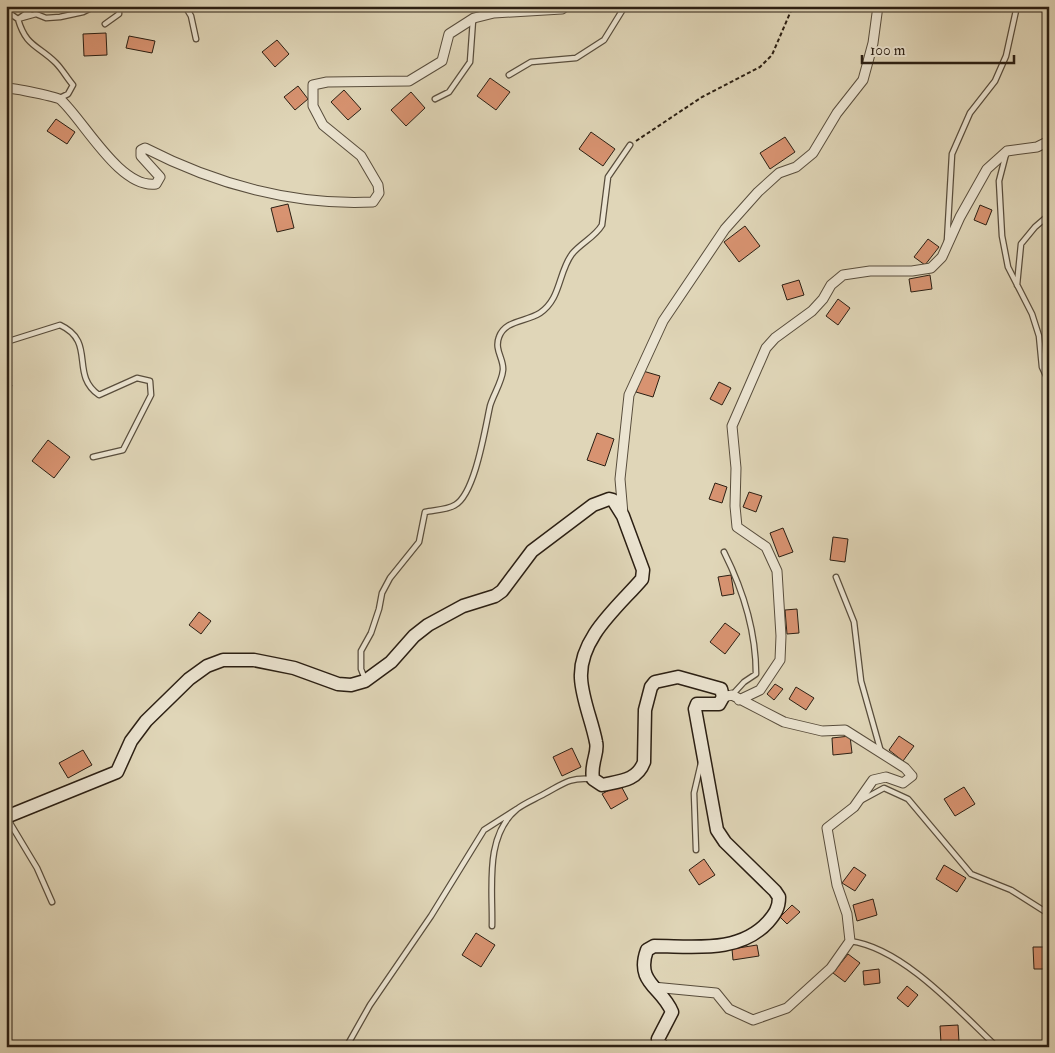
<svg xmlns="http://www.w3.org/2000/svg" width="1055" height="1053" font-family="'IM FELL Double Pica',serif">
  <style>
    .building { fill: #d89371; stroke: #2b1f13 }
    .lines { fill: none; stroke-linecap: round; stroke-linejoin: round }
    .lane-casing { stroke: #584d3c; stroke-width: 7 }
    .street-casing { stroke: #584d3c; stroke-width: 11 }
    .secondary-casing { stroke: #2b1f13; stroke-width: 15 }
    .path { stroke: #2b1f13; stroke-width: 2; stroke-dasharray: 4 2.5; stroke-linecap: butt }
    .lane { stroke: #ebe4d1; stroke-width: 4.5 }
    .street { stroke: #ebe4d1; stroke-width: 9 }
    .secondary { stroke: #ebe4d1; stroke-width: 12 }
  </style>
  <rect width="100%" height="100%" fill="#e0d6b8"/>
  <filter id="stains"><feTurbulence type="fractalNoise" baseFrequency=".004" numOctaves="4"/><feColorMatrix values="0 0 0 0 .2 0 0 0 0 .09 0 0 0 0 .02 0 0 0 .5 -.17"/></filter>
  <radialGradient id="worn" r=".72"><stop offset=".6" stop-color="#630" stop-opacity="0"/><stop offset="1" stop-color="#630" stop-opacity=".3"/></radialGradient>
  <path class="building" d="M106,33L107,55L84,56L83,34Z
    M129,36L155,41L152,53L126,48Z
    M277,40L289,54L275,67L262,52Z
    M490,78L510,92L496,110L477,96Z
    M298,86L308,99L295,110L284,97Z
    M344,90L361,109L348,120L331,102Z
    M411,92L425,108L406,126L391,110Z
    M56,119L75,132L67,144L47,131Z
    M591,132L615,149L603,166L579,149Z
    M785,137L795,152L770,169L760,153Z
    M288,204L294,228L277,232L271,208Z
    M980,205L992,210L986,225L974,220Z
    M745,226L760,246L739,262L724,242Z
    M928,239L939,247L925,265L914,257Z
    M930,275L932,289L911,292L909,279Z
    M799,280L804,295L787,300L782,285Z
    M838,299L850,308L838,325L826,316Z
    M643,371L660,376L653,397L636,392Z
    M719,382L731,388L722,405L710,399Z
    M6,384L12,385L7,403H6Z
    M597,433L614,439L605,466L587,460Z
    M48,440L70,457L54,478L32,461Z
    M715,483L727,487L722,503L709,499Z
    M749,492L762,496L756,512L743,507Z
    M783,528L793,552L779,557L770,533Z
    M833,537L848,539L845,562L830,560Z
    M731,575L734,594L722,596L718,577Z
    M797,609L799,633L787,634L785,610Z
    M199,612L211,621L201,634L189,625Z
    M725,623L740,634L725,654L710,642Z
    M775,684L783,689L774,700L767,694Z
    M796,687L814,698L806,710L789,699Z
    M850,736L852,753L833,755L832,738Z
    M899,736L914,746L903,761L889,750Z
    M572,748L581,767L562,776L553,757Z
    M83,750L92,765L68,778L59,763Z
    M620,784L628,799L611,809L602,794Z
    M964,787L975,804L955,816L944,799Z
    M704,859L715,875L699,885L689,870Z
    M944,865L966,878L957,892L936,879Z
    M854,867L866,875L855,891L842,883Z
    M873,899L877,915L857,921L853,905Z
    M792,905L800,912L787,924L780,917Z
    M476,933L495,945L481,967L462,955Z
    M757,945L759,956L733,960L732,949Z
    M1033,947H1049V969H1034Z
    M848,954L860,963L845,982L833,973Z
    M879,969L880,983L864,985L863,971Z
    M907,986L918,995L908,1007L897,998Z
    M958,1025L959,1042L941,1043L940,1026Z"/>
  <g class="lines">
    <g class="lane-casing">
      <path id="lane" d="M185,6L191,16L196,39
        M6,11L18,19L37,6
        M105,24L119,14V6
        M509,75L531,62L576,58L604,40L625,6
        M60,98L68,94L73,85C67,78 62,69 56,63C38,45 26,47 18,19L36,14L46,18L60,17L83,12L95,6
        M435,99L449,92L470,62L473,20
        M1006,154L999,181L1002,236L1008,267L1032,314L1039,336L1042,367L1049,382
        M947,241L952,154L970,113L995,81L1006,56L1017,6
        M1017,285L1021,244L1035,227L1049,215
        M6,342L60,325C97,342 69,374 99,395L137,378L150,381L151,395L123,450L93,457
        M724,552C743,590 756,631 756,674L744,682L733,694
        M836,577L854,622L861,681L881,752
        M365,679L361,669V651L371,633L379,609L382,593L390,578L419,542L425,512C434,510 447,510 455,505C475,494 485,429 490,406C493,395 502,382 503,370C504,359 494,350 499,337C505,320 526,322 540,313C561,299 558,273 572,254C581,243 595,237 602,225L608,177L630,145
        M860,801L884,788L908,799L971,874L1011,890L1049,914
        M7,818L37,868L52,902
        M696,850L694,793L701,763
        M492,926C493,889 484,836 517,809C525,803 535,799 544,794C563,784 569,777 591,779
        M850,941C903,948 959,1011 997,1047
        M348,1044L370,1005L431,916L484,830L517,809"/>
    </g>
    <g class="street-casing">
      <path id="street" d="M6,88C14,88 58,97 61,100C84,121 120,189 156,184L160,177L141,156V150L145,148C215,184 294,206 373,202L379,193L378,185L361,156L323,125L313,106V85L327,82L409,81L442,61L449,34L474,18L494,13L562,9L566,6
        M623,514L620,479L629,395L663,321L725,229L758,192L779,173L796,167L813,153L837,113L863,80L873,43L878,6
        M739,700L760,690L780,660L781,636L777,571L766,547L737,527L735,506L736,468L732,426L766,348L775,338L812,311L823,299L831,285L843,275L870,271H912L931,268L942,257L960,217L987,169L1007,151L1037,147L1049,141
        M653,987L716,993L729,1009L753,1020L787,1008L831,968L850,941L847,914L837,885L827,828L854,807L873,780L886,777L903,783L912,776L905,768L845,730L822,731L784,722L732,695L723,697"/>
    </g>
    <g class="secondary-casing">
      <path id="secondary" d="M6,817L117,772L131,741L146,721L189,679L207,666L223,660H254L294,668L338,684L351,685L365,681L391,662L414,636L428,625L463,606L495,596L502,591L532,551L593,505L609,499L613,500L623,516L643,570L642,579C618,607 579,638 581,678C582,699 592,721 596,742C599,753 590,763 593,779L602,785C620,781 637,781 644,762L645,710L651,687L655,682L678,677L721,689L723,697L719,704H697L695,709L717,830L725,842L775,891L779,897C779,908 775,914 768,922C739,954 693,946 654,946L647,950C635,983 662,987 672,1012L658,1039L662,1047"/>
    </g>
    <path class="path" d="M636,141L702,97L760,67L772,55L793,6"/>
    <use href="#lane" class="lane"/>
    <use href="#street" class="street"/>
    <use href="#secondary" class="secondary"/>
  </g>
  <rect width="1055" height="1053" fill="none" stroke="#e0d6b8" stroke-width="25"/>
  <rect x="8" y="8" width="1040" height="1038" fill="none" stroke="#2b1f13" stroke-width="2.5"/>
  <rect x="12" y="12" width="1030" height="1028" fill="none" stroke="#2b1f13"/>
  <path d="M862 55v8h152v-8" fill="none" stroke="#2b1f13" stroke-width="2.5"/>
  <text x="870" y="55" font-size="15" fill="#2b1f13" stroke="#ebe4d1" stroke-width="4" paint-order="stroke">100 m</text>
  <rect width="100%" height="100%" filter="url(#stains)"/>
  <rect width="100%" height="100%" fill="url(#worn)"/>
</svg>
